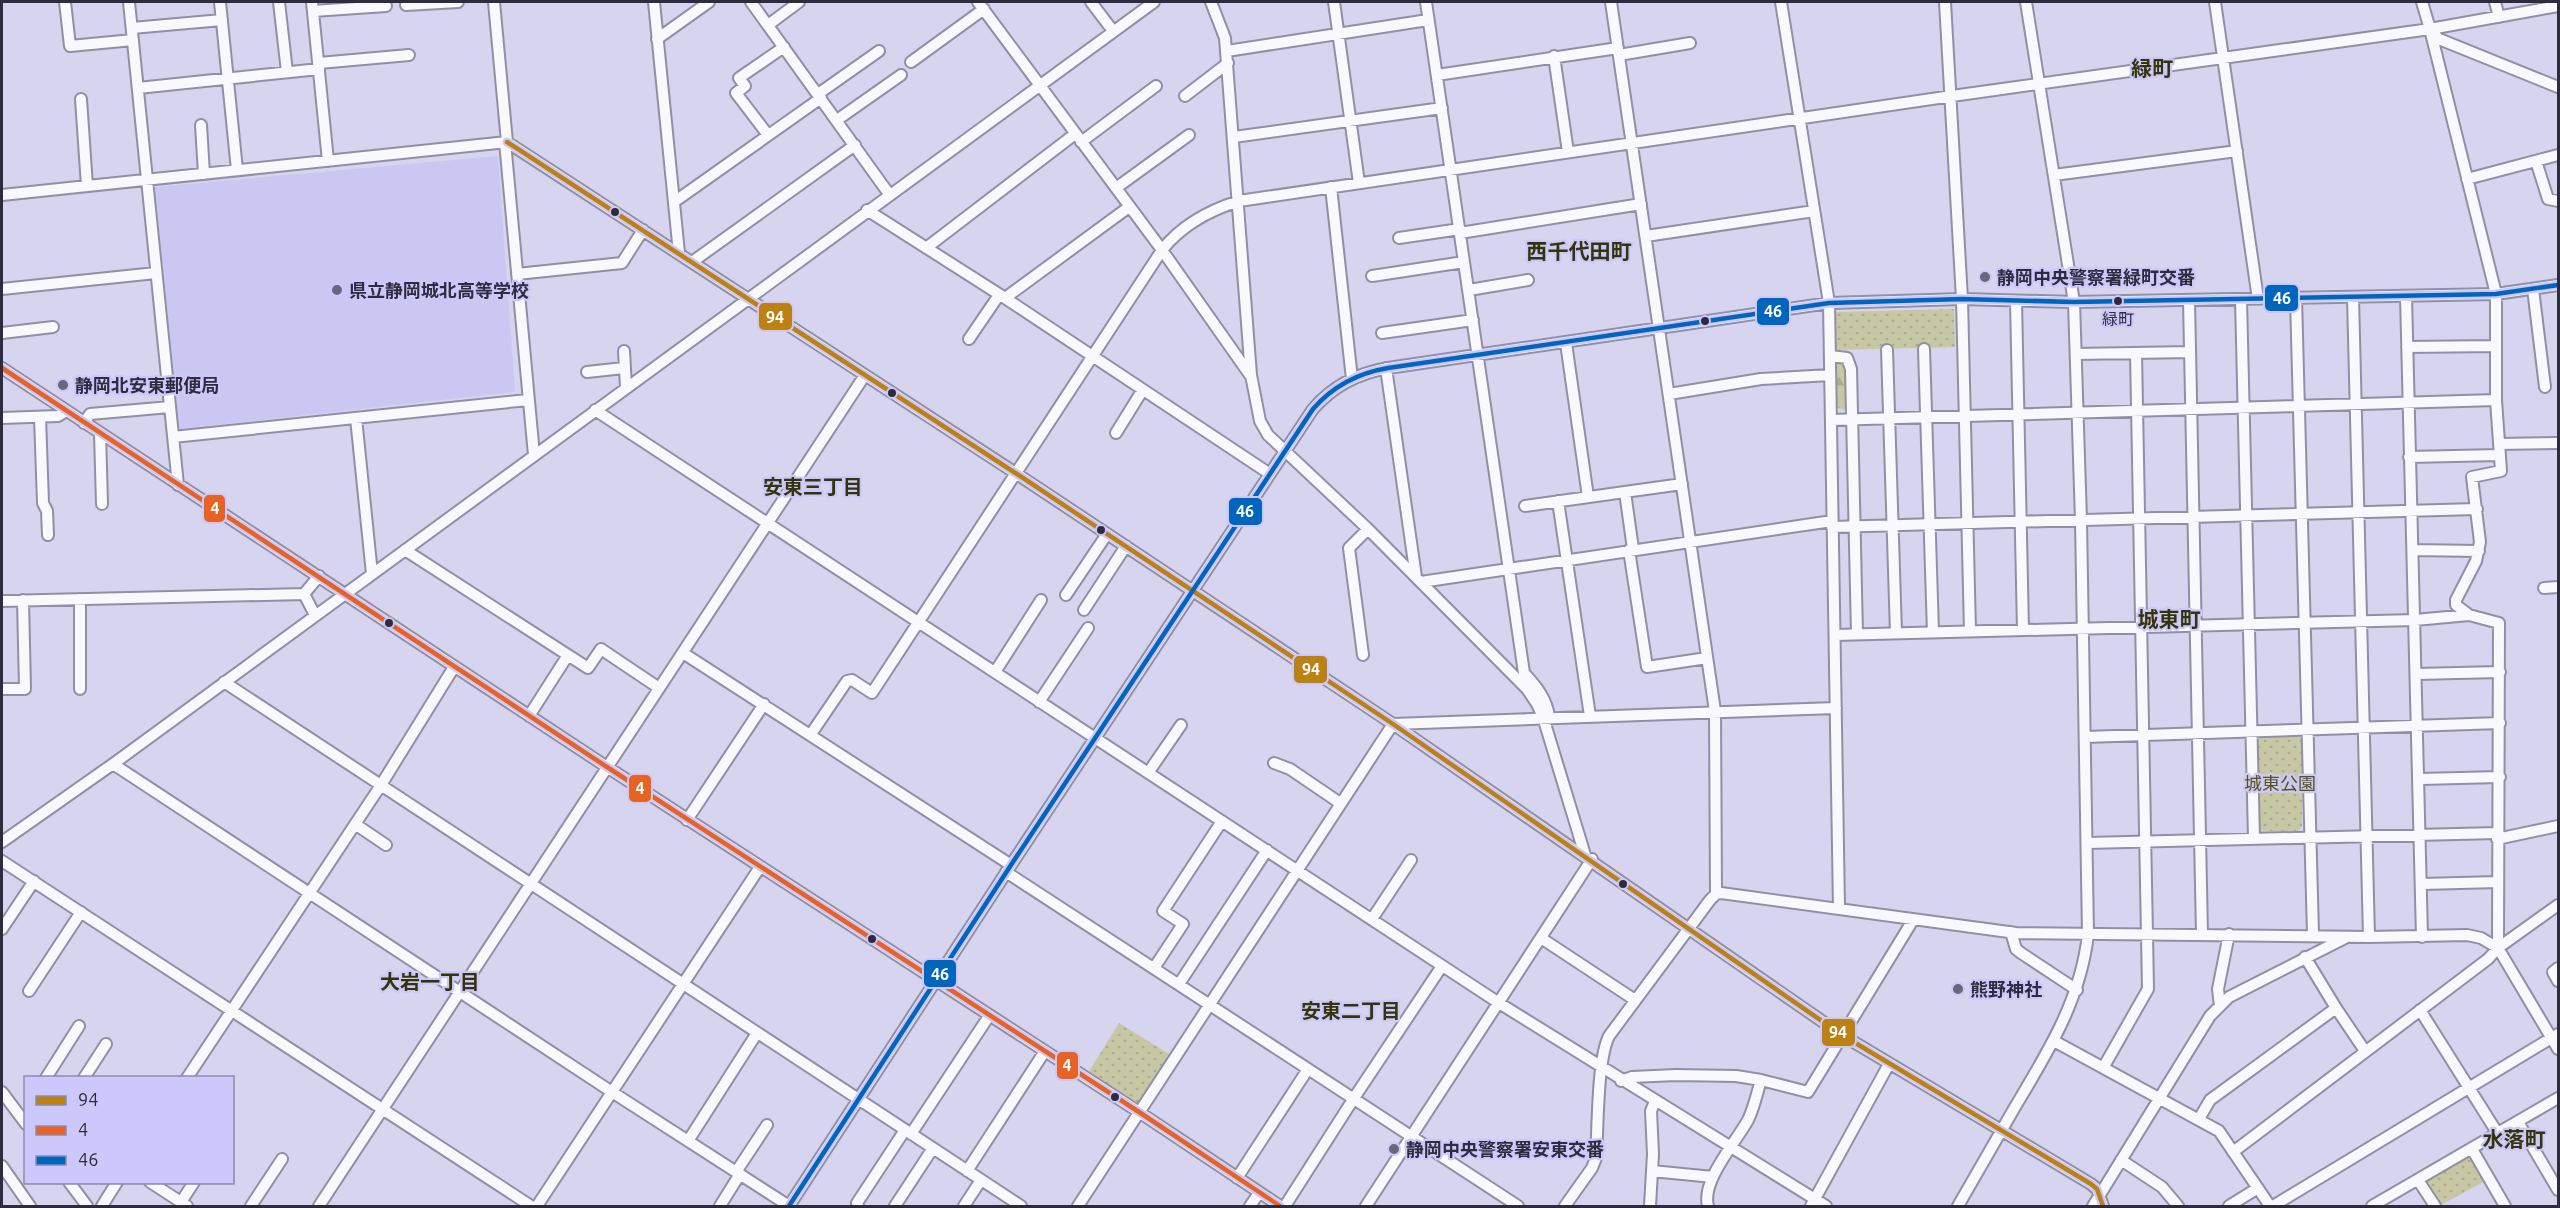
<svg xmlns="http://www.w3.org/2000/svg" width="2560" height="1208" font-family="Ubuntu,'Noto Sans JP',sans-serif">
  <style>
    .built { fill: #cbc7f3 }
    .forest { fill: url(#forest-firs) }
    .park { fill: url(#park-dots) }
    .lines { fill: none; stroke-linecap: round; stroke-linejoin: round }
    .minor-casing { stroke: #918fa4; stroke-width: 14 }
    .minor { stroke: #f9f9fd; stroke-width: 10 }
    .bus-1-casing { stroke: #cdc8fb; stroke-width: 9 }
    .bus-2-casing { stroke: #cdc8fb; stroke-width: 9 }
    .bus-3-casing { stroke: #cdc8fb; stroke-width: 9 }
    .bus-1 { stroke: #bb8113; stroke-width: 4.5 }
    .bus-2 { stroke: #e86223; stroke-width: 4.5 }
    .bus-3 { stroke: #0065bd; stroke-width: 4.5 }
    .bus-dot { fill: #2e2b3f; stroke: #cdc8fb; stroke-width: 2 }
    .poi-dot { fill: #69667d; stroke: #cdc8fb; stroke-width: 2 }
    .labels { text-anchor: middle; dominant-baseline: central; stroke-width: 4.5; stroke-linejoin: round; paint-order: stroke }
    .bus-label { font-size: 16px; fill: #2e2b3f; stroke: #cdc8fb }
    .poi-label { font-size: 18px; font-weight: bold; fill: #2e2b3f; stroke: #cdc8fb; text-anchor: start }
    .park-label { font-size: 18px; fill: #56550e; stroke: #cdc8fb }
    .neighbourhood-label { font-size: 20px; font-weight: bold; fill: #343409; stroke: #cdc8fb }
    .quarter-label { font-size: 21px; font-weight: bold; fill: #343409; stroke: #cdc8fb }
    .line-badge { stroke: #cdc8fb; stroke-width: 2 }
    .badge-label { font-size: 16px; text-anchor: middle; font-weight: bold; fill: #fff }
  </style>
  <defs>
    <pattern id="forest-firs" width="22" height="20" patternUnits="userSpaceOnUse" patternTransform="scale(1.5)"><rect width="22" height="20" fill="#c8c7a3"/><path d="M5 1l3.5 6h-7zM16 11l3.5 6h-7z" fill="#acab8d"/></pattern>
    <pattern id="park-dots" width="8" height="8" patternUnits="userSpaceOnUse" patternTransform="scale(1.5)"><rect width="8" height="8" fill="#c8c7a3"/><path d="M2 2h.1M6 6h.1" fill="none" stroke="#acab8d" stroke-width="1.8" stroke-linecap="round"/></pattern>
  </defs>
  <rect width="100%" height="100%" fill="#d6d4ef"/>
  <path class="built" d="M498,156L515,392L179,429L155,187Z"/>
  <path class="forest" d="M1836,361L1846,363L1847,405L1844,410L1836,407L1835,364Z"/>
  <path class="park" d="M1954,309L1955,347L1835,350V312Z
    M2261,736H2297L2302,739V826L2298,831H2263L2259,828L2258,739Z
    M1119,1023L1169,1054L1138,1103L1088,1073Z
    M2469,1154L2473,1156L2487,1180L2439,1206L2425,1183L2427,1178Z"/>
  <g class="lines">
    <g class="minor-casing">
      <path id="minor" d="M65,2L70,46L133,40
        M129,2L178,485
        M220,2L237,170
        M279,2L287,72
        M312,2L328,161
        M494,2L507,142
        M654,2L679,253
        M751,2L889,194
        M978,2L1162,250L1250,375
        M1091,2L1113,31
        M1211,2L1225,38L1251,375L1260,421L1268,435L1368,529L1527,689L1537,704L1543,717L1585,855
        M1334,2L1359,183
        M1426,2L1524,673C1536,686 1547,699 1549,717
        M1611,2L1715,711L1716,894
        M1781,2L1829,303L1839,908
        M1945,2L1962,299L1970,631
        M2215,2L2258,299
        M2422,2L2430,29L2439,39L2558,87
        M2495,2L2499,17
        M406,5L458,2
        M313,11L386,6
        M768,25L799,2
        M132,28L222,20
        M2430,29L2496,294V400L2501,471L2472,477L2480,542L2476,561L2456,600V605L2469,615
        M657,39L709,2
        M1227,51L1428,20
        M1619,55L1690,43
        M1554,56L1568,152
        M911,62L984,9
        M319,63L409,55
        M1437,75L1618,48
        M138,88L319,69
        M818,94L879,51
        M1185,96L1228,63
        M81,99L87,186
        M837,120L901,75
        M201,125L204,174
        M768,135L736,93L745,86L739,78L784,47
        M1234,137L1442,108
        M505,142L534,455
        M507,142L1017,474L1393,724L1842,1035L2091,1184L2097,1189L2103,1206
        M1081,142L1156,86
        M2536,161L2548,199L2558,201
        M2054,175L2237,151
        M2467,179L2558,155
        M1331,187L1352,379
        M1116,188L1189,135
        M2,195L507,142
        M674,202L821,98
        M867,210L1005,298L1270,474
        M1460,233L1641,204
        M1646,236L1814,211
        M1399,238L1460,229
        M926,248L1075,134
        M692,262L855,145
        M517,274L622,263L643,230
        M1372,276L1464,262
        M2,289L156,273
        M2533,289L2545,387
        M1469,290L1528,280
        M2406,296L2422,937
        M2353,297L2369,937
        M1005,298L1129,207
        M2296,298L2313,934
        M2241,299L2254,838
        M2189,300L2202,934
        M2016,301L2023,630
        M2,333L53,327
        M1382,333L1473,320
        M969,339L999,295
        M1566,343L1588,497
        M2407,347L2496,346
        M1924,349L1933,632
        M1887,350L1896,633
        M624,351L626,387
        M2076,354L2190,352
        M1830,356L1847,358L1851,369L1857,634
        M2,368L607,767L1139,1112L1280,1206
        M1386,368L1416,577
        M587,372L624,368
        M1669,394L1761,379L1830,375
        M595,410L1499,1003L1826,1206
        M40,417L43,503L47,511L48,535
        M2,418L58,416L66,411
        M356,418L372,574
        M1831,420L2496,400
        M84,423L90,414L170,407
        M100,433L102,504
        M1116,433L1142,391
        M173,437L528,400
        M2499,444L2558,443
        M2409,457L2499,455
        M1625,492L1633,549
        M1558,501L1590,716
        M1525,506L1682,484
        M1832,527L2477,509
        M405,550L588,668L601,649L659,688
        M1629,550L1647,667L1707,658
        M2413,550L2479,551
        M1421,582L1832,521
        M2544,588L2558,587
        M304,594L315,615
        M1066,595L1107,534
        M80,599V689
        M2,601L304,594L319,576
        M1084,610L1126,546
        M1835,635L2415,620L2469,615L2499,623L2498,948
        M683,653L1011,865
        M1363,655L1349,548L1368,529
        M995,672L1041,600
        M2416,674L2500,672
        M224,682L1021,1206
        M2,689H25L23,600
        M1039,702L1088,628
        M529,716L568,655
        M811,734L847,681L852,680L872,693L1162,250C1181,226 1210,210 1239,201L1952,96L2430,29L2558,6
        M2085,737L2500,723
        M1274,763L1290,769L1340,803
        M113,764L612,1092L789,1206
        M1148,773L1181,725
        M2420,779L2500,777
        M687,820L764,704
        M355,824L386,845
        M2497,839L2558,826
        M2,842L113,764L1154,2
        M2087,843L2497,833
        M2,861L531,1206
        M1006,872L1518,1206
        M2422,884L2498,882
        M1372,919L1411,860
        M2,929L34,881
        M2011,932L2016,949L2021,953L2077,990
        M1541,938L1635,1000
        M2305,957L2336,1008L2365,1051
        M1154,968L1183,924L1163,911L1222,821
        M2558,968L2553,972L2558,981
        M1179,984L1267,850
        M29,991L81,912
        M2220,1006L2218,989L2229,934
        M2420,1010L2498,1134
        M2054,1041L2219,1131L2270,1206
        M2103,1068L2148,989L2136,353
        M46,1078L79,1026
        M84,1078L106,1044
        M187,1078L381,785L454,667
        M1621,1081L1632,1077L1676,1075L1736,1076L1761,1080L1808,1092L1913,920
        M2,1092L26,1124
        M2199,1119L2210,1100L2336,1008
        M2518,1122L2558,1190
        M911,1134L989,1016
        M688,1141L757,1033
        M2472,1149L2505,1206
        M2233,1152L2488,959L2498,948L2558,905
        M2121,1160L2162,1187L2178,1206
        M2,1166L30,1206
        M967,1171L1045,1051
        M1652,1171L1713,1177
        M736,1172L767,1125
        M1237,1178L1308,1069
        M2418,1180L2435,1206
        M69,1182L87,1206
        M150,1182L187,1206
        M181,1202L194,1182
        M102,1206L117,1182
        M251,1206L282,1159
        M319,1206L865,375
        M537,1206L760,867
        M720,1206L740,1174
        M789,1206L1011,865L1313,409C1333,386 1358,373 1388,368L1829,303L1962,299L2074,302L2496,294L2558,285
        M858,1206L857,1203L905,1130
        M895,1206L933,1148
        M964,1206L981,1180
        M1078,1206L1393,724L1836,708
        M1250,1206L1259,1193
        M1285,1206L1354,1098L1442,966
        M1366,1206L1592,859
        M1565,1206L1592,1168L1596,1158C1598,1128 1597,1060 1609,1036L1710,900L1716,894L1721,893L2016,933L2369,937L2467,935L2481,938L2498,948L2558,1049
        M1650,1206L1653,1154L1651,1111L1655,1101
        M1708,1206C1701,1181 1736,1142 1748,1120C1754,1108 1757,1093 1761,1080
        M1811,1206L1889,1064
        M1958,1206C1977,1173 1996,1140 2015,1107C2048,1052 2081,999 2088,934L2081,520L2074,302L2026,2
        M2093,1206L2210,1016L2229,997L2345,938
        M2229,1206L2258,1188
        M2273,1206L2558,1034
        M2372,1206L2558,1098"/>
    </g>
    <use href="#minor" class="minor"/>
    <g class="bus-1-casing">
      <path id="bus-1" d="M507,142L1017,474L1393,724L1842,1035L2091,1184L2097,1189L2103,1206"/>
    </g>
    <g class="bus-2-casing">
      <path id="bus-2" d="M2,368L607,767L1139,1112L1280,1206"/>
    </g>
    <g class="bus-3-casing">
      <path id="bus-3" d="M789,1206L1011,865L1313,409C1333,386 1358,373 1388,368L1829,303L1962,299L2074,302L2496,294L2558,285"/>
    </g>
    <use href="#bus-1" class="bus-1"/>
    <use href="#bus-2" class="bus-2"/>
    <use href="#bus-3" class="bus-3"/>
  </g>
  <g class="bus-dot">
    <circle cx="615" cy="212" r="5"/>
    <circle cx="2118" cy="301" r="5"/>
    <circle cx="1705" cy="321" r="5"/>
    <circle cx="892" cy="393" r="5"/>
    <circle cx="1101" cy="530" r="5"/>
    <circle cx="389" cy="623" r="5"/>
    <circle cx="1623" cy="884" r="5"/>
    <circle cx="872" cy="939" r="5"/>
    <circle cx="1115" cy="1097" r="5"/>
  </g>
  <g class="poi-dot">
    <circle cx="1985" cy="277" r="6"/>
    <circle cx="337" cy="290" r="6"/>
    <circle cx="63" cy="385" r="6"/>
    <circle cx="1958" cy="989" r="6"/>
    <circle cx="1394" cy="1149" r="6"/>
  </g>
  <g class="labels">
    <g class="bus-label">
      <text x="2118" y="319">緑町</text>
    </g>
    <g class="poi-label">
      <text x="1997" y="277">静岡中央警察署緑町交番</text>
      <text x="349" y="290">県立静岡城北高等学校</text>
      <text x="75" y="385">静岡北安東郵便局</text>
      <text x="1970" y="989">熊野神社</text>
      <text x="1406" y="1149">静岡中央警察署安東交番</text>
    </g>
    <g class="park-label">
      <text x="2280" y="783">城東公園</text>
    </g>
    <g class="neighbourhood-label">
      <text x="813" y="486">安東三丁目</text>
      <text x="430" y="981">大岩一丁目</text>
      <text x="1351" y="1010">安東二丁目</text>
    </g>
    <g class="quarter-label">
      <text x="2152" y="68">緑町</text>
      <text x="1579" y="251">西千代田町</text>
      <text x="2169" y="619">城東町</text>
      <text x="2514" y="1139">水落町</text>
    </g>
  </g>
  <g class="line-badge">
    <rect x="2264" y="284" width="35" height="28" rx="6" fill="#0065bd"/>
    <rect x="1756" y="297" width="34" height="29" rx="6" fill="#0065bd"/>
    <rect x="758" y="302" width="35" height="29" rx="6" fill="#bb8113"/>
    <rect x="203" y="494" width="23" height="29" rx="6" fill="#e86223"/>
    <rect x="1228" y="497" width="35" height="29" rx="6" fill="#0065bd"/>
    <rect x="1293" y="655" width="35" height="29" rx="6" fill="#bb8113"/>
    <rect x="628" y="774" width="24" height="29" rx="6" fill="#e86223"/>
    <rect x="923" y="959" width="34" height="29" rx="6" fill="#0065bd"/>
    <rect x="1821" y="1018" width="35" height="29" rx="6" fill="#bb8113"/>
    <rect x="1056" y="1051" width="23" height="29" rx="6" fill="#e86223"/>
  </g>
  <g class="badge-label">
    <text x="2282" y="304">46</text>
    <text x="1773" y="317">46</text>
    <text x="775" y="323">94</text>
    <text x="215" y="514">4</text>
    <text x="1245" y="517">46</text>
    <text x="1311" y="675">94</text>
    <text x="640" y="794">4</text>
    <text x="940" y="980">46</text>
    <text x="1838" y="1038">94</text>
    <text x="1067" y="1071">4</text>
  </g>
  <rect width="2560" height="1208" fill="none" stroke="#2e2b3f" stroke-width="6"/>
  <rect x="24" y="1076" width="210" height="108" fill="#cdc8fb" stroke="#8d89b0" stroke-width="1.5"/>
  <rect x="36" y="1096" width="30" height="9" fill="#bb8113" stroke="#8d89b0" stroke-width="1.5"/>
  <text x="78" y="1106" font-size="18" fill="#2e2b3f">94</text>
  <rect x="36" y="1126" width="30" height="9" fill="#e86223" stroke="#8d89b0" stroke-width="1.5"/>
  <text x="78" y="1136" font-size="18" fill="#2e2b3f">4</text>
  <rect x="36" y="1156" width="30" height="9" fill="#0065bd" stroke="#8d89b0" stroke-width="1.5"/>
  <text x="78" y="1166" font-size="18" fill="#2e2b3f">46</text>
</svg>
